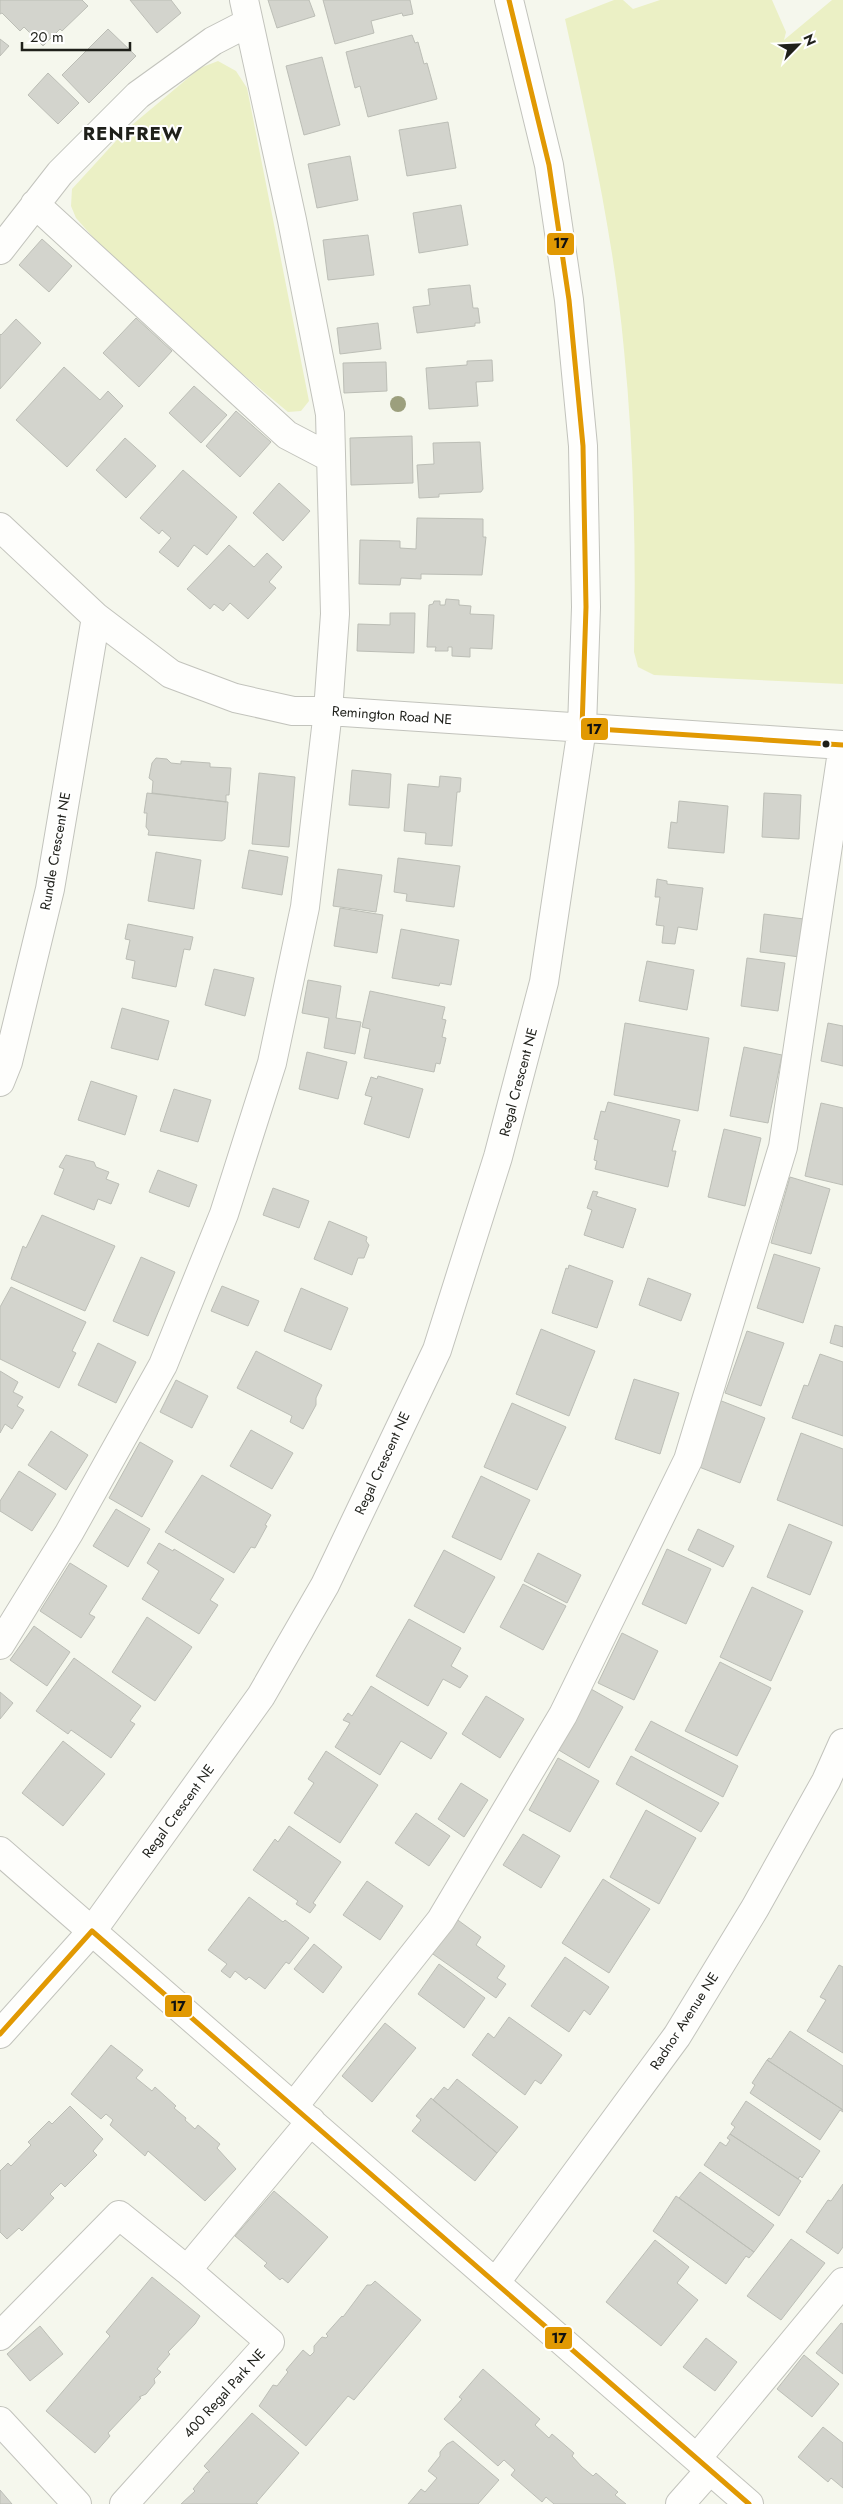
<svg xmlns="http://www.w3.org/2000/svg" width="843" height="2504" font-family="Jost,sans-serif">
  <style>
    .green { fill: #ebf0c5 }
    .building { fill: #d3d4cd; stroke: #bcbeb6 }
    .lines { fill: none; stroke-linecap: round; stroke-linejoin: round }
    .minor-casing { stroke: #c2c3bc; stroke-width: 30 }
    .minor { stroke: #fefefc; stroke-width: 28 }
    .bus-1-casing { stroke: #fff; stroke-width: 9 }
    .bus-1 { stroke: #e19903; stroke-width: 5 }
    .tree { fill: #9c9f7d }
    .bus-dot { fill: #1f201a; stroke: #fff; stroke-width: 2 }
    .labels { text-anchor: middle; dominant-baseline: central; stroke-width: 4; stroke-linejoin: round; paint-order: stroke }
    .street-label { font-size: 14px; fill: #1f201a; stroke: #fff }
    .district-label { font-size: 19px; font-weight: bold; letter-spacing: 1px; fill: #1f201a; stroke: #fff }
    .line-badge { stroke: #fff; stroke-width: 2 }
    .pale-badge-label { font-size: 14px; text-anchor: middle; font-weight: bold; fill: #111 }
  </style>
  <rect width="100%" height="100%" fill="#f5f7ed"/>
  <path class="green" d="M614,0H623L633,9L660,0H772L786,32L784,40L832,0H843V684L654,675L638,667L634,652C636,551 634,450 624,350C614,238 589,128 565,19Z
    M218,61L236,71L247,88L309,401L301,411L288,412L198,337L107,253L76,218L71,206L72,189L126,130L200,68Z"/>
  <path class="building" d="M0,0H82L88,6L62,31L60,29L43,46L24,27L20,31L2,13L0,14Z
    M130,0H171L181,13L157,33Z
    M268,0H309L315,16L277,28Z
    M323,0H410L413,14L403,16L402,13L371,21L374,33L335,44Z
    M108,29L136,56L89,103L62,75Z
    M412,35L415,43L418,42L424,64L427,63L437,99L368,117L360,86L355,88L346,52Z
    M0,39L9,46L0,56Z
    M322,57L340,125L304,135L286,66Z
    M48,73L79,103L58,124L28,95Z
    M448,122L456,168L407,176L399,130Z
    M350,156L358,200L317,208L308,164Z
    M461,205L468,245L419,253L413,213Z
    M368,235L374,275L328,280L323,240Z
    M42,239L72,266L49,292L19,265Z
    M470,285L473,308H478L480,323H475V326L417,333L413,307L430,305L428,289Z
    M136,318L172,351L139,387L103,353Z
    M16,319L41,343L0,389V334L1,335Z
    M378,323L381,349L340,354L337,328Z
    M492,360L493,381L476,382L478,406L429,409L426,368L467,365V361Z
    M386,362L387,391L344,393L343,363Z
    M64,367L100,400L108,391L123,406L67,467L16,420Z
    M194,386L227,415L201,443L169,413Z
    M236,411L271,442L240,477L206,446Z
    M412,436L413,483L351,485L350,438Z
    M125,438L156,466L126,498L96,470Z
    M480,442L483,489L481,492L439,494V497L419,498L417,465L434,464L433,443Z
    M183,470L237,517L207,555L194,545L178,567L159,552L171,538L162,530L159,534L140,518Z
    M279,483L310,511L283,541L253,513Z
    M417,518L483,519V537H486L482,575L421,574V579L401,578L400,585L359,584L360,540L400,541V548L416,549Z
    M229,545L254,567L267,553L282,567L269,582L276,588L248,619L230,603L223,611L214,604L210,609L187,589Z
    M446,599L459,600V605L471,606L470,614L494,615L492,649L470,648V657L452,656V647H448V651H435L436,647H427L429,605L433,604L434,601H440V605H445Z
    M390,613H415L414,653L357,651L358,624L390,625Z
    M156,758L167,759L171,763L181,764V761L210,763V767L231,768L229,795H226V802L152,793L153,781L149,778L152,763Z
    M352,770L391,774L389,808L349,805Z
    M259,773L295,777L289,847L252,844Z
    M440,776L461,778L460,792H457L452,846L425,844L426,833L404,831L408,784L439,787Z
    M147,793L228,802L225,839L222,841L148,835L149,831L146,827L147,813H144Z
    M764,793L801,795L799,839L762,837Z
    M679,801L728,806L724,853L668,848L671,822L677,823Z
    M249,850L288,857L282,895L242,888Z
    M156,852L201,860L194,909L148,901Z
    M398,858L460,866L454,907L406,901L407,894L394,892Z
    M338,869L382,875L376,912L333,906Z
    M657,879L667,881V884L703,888L697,930L678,927L675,944L662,943L664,926L656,925L660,897H655Z
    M340,908L383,915L377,953L334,946Z
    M764,914L804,919L800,957L760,952Z
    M128,924L193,937L190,950L184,949L176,987L132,978L135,961L126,959L130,940L125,939Z
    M401,929L459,940L451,985L440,983L439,986L392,978Z
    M747,958L785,963L778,1011L741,1006Z
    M647,961L694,970L687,1010L639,1001Z
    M214,969L254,978L245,1016L205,1005Z
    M308,980L341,986L336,1018L361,1022L355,1054L324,1048L329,1018L302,1013Z
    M370,991L445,1007L442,1019L446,1020L442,1037L446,1038L440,1064L436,1063L434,1072L364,1058L370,1029L362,1027Z
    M122,1008L169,1021L158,1060L111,1048Z
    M625,1023L709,1038L698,1111L614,1095Z
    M828,1023L843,1026V1066L821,1061Z
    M744,1047L782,1055L768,1123L730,1116Z
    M307,1052L347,1062L338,1099L299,1089Z
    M378,1076L423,1089L409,1138L364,1124L372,1097L365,1095L371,1077L377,1079Z
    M91,1081L137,1096L125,1135L78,1120Z
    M174,1089L211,1100L198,1142L160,1131Z
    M608,1102L680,1120L672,1151H676L668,1187L595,1169L597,1161L594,1160L598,1140L594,1139L601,1111L605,1112Z
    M821,1103L843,1108V1185L805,1176Z
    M724,1129L761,1138L745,1206L708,1197Z
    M66,1155L94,1162L96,1167L109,1172L106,1179L119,1184L111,1204L98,1199L94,1210L54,1194L64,1169L59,1167Z
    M158,1170L197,1185L189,1207L149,1192Z
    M790,1177L830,1189L811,1254L771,1243Z
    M273,1188L309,1201L299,1228L263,1215Z
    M593,1191L598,1192L596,1196L636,1209L623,1248L584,1235L592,1210L587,1208Z
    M42,1215L115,1246L85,1311L11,1279L23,1246L26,1248Z
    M329,1221L367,1237L366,1241L369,1245L364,1258H358L352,1275L314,1259Z
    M774,1254L820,1268L803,1323L757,1308Z
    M141,1257L175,1272L148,1336L113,1321Z
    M569,1265L613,1281L597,1328L552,1313L566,1268L568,1269Z
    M648,1278L691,1294L681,1321L639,1305Z
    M222,1286L259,1301L248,1326L211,1311Z
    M11,1287L86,1322L72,1351L76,1353L59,1388L0,1359V1307Z
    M301,1288L348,1308L331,1350L284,1331Z
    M835,1325L843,1327V1347L830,1343Z
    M541,1329L595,1351L569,1416L516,1394Z
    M747,1331L784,1343L761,1406L725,1393Z
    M98,1343L136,1362L116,1403L78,1385Z
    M256,1351L322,1385L316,1398V1405L303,1429L290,1422L292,1416L237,1388Z
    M820,1354L843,1362V1436L792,1418L804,1385L808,1386Z
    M0,1371L18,1382L13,1392L23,1397L17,1406L24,1410L12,1429L5,1424L0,1433Z
    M634,1379L679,1393L660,1454L615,1439Z
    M176,1380L208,1396L192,1428L160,1412Z
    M719,1400L765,1418L740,1483L694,1465Z
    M512,1403L566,1427L537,1490L484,1467Z
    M251,1430L293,1453L272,1489L230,1466Z
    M51,1431L88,1455L66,1490L28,1465Z
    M801,1433L843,1449V1526L777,1500Z
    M140,1442L173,1461L142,1517L109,1498Z
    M19,1471L56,1494L32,1531L0,1511V1501Z
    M202,1475L271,1515L265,1525L267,1526L255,1548L251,1547L234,1573L165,1532Z
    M481,1476L530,1500L501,1560L452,1537Z
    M116,1509L150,1529L128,1567L93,1546Z
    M789,1524L832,1542L810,1595L767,1577Z
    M698,1529L734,1546L723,1567L688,1550Z
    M159,1543L173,1551L174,1549L224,1579L210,1600L218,1605L199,1634L142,1599L159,1571L147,1563Z
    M667,1549L711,1569L686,1624L642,1604Z
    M444,1550L495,1577L464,1633L414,1606Z
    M538,1553L581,1575L567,1603L524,1581Z
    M70,1563L107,1586L89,1614L95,1617L81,1638L40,1611Z
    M523,1584L566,1606L543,1650L500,1627Z
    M752,1587L803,1611L771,1681L720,1657Z
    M147,1617L192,1647L155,1701L112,1672Z
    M409,1619L461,1648L451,1666L468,1676L460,1688L443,1679L428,1706L376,1676Z
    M34,1626L70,1652L47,1686L10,1660Z
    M622,1633L658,1651L634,1700L598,1683Z
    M74,1658L141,1706L130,1721L135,1724L111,1758L71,1730L68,1734L36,1711Z
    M720,1662L771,1688L737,1756L685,1731Z
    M371,1686L447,1733L431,1759L401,1741L380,1775L335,1747L350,1723L343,1720L348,1713L352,1716Z
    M591,1689L623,1707L589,1768L557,1749Z
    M0,1692L13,1703L0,1719Z
    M486,1696L524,1719L500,1758L462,1734Z
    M651,1721L738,1766L723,1797L635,1750Z
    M63,1741L105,1774L63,1826L22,1793Z
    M326,1751L378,1785L340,1843L294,1813L314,1783L308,1779Z
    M631,1756L719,1803L701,1832L616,1784Z
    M558,1758L599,1781L570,1832L529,1810Z
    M461,1783L488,1800L464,1837L438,1819Z
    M646,1810L696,1838L659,1904L610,1877Z
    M416,1813L450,1836L429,1866L395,1843Z
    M289,1826L341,1862L313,1903L316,1905L310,1913L296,1904L298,1901L253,1870L275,1839L278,1842Z
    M523,1834L560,1856L541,1888L503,1865Z
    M603,1879L650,1909L609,1973L562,1943Z
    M367,1881L403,1906L380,1940L343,1915Z
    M249,1897L283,1922L285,1920L309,1938L289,1964L286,1962L265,1989L249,1977L246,1980L235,1971L230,1978L221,1971L227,1964L208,1950Z
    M455,1918L481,1937L476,1945L505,1966L497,1978L506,1984L496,1998L430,1952Z
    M314,1944L342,1967L323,1993L294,1969Z
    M565,1957L609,1987L590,2015L584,2010L569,2032L531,2006Z
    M439,1964L485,1998L464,2028L418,1994Z
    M839,1965L843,1967V2053L807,2031L826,2000L820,1997Z
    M509,2017L562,2055L541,2084L535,2080L525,2095L472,2055L488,2033L494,2038Z
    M385,2023L416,2048L372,2102L342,2076Z
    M790,2031L843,2066V2110L767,2060L769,2058L771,2059Z
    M111,2045L143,2070L136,2078L152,2091L155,2087L176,2106L174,2108L186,2118L185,2120L195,2129L198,2125L220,2144L217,2148L236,2169L205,2201L148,2151L145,2156L110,2125L113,2120L106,2114L101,2119L71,2094Z
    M767,2060L843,2110V2112L840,2110L820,2140L750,2093L755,2085L752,2083Z
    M457,2079L518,2127L497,2153L433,2100L444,2087L448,2090Z
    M431,2098L497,2153L475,2181L412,2131L421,2120L416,2116Z
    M746,2101L820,2151L802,2178L800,2176L798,2179L730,2134L735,2127L731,2124Z
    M70,2106L103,2139L93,2151L97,2155L65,2187L61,2183L50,2194L54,2198L22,2231L19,2228L7,2239L0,2232V2171L8,2163L11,2166L31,2145L28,2142L49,2121L52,2124Z
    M730,2134L801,2181L779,2216L704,2165L720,2142L726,2146L730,2140L727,2138Z
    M700,2172L774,2225L754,2252L679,2198Z
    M843,2184V2247L838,2254L806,2232L828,2200L831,2201Z
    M274,2191L328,2237L288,2283L282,2278L280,2280L264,2266L267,2263L235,2236Z
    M676,2196L754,2252L749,2258L746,2256L726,2284L653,2231Z
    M791,2239L825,2263L781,2320L747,2296Z
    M655,2240L689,2267L677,2283L698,2300L661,2346L606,2302Z
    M152,2277L200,2316L195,2324L168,2352L170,2354L157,2369L161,2372L154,2379L155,2383L146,2394L139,2397L141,2398L108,2433L110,2436L95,2453L46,2411L110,2336L106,2332Z
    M375,2281L421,2320L354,2400L348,2396L306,2446L259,2406L273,2385L277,2386L288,2372L286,2370L303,2350L310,2356L314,2352V2346L322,2337L326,2338L328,2336L326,2334L342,2316L343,2317L367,2285H371Z
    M841,2323L843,2324V2374L816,2353Z
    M40,2326L63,2354L30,2381L7,2354Z
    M706,2338L737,2362L715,2391L683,2367Z
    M804,2355L839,2384L812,2417L777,2389Z
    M483,2369L540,2419L535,2425L549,2438L552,2434L574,2453L572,2456L582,2467L593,2476L596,2473L618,2492L615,2495L626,2504H554L546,2497L542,2502L511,2475L515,2470L504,2460L498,2466L444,2419L462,2399L459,2397Z
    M252,2413L299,2453L256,2503L258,2504H181L195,2491L193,2489L207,2472H210L204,2466Z
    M823,2427L843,2443V2488L831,2478L828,2482L798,2457Z
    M453,2441L499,2480L478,2504H408L421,2489L425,2492L437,2478L428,2471L440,2456V2452L447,2444Z
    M0,2490L12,2504H0Z"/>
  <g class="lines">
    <g class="minor-casing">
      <path id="minor" d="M35,204L287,435L331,458
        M0,250L60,173L138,95L213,41L248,23
        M0,527L96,617L171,674L235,698L293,711H328L843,745
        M0,1082L8,1062L50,889L96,617
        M0,1645L69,1533L163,1365L224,1214L272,1063L305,907L328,711L335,614L330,414L292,220L244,0
        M0,1851L749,2504
        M0,2034L92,1931L261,1696L325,1585L437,1350L498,1157L544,982L582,728L586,607L583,446L569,300L549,165L509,0
        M294,2106L441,1920L563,1715L688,1460L783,1147L843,745
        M187,2270L311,2121
        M496,2282L677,2036L755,1908L826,1781L843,1743
        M0,2336L119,2215L187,2270L270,2342L124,2504
        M0,2421L77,2504
        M697,2458L843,2282
        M680,2504L710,2470"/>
    </g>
    <use href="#minor" class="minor"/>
    <g class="bus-1-casing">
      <path id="bus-1" d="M509,0L549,165L569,300L583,446L586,607L582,728L843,745
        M0,2034L92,1931L749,2504"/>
    </g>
    <use href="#bus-1" class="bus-1"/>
  </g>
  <circle class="tree" cx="398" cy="404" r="8"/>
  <circle class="bus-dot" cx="826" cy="744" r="4.5"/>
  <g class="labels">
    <g class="street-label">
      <text transform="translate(392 715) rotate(4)">Remington Road NE</text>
      <text transform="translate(55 851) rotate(-80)">Rundle Crescent NE</text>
      <text transform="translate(518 1082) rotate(-75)">Regal Crescent NE</text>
      <text transform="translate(382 1463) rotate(-65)">Regal Crescent NE</text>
      <text transform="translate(178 1811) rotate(-54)">Regal Crescent NE</text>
      <text transform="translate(684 2021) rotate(-57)">Radnor Avenue NE</text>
      <text transform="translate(224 2393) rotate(-48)">400 Regal Park NE</text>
    </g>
    <g class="district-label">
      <text x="133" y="133">RENFREW</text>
    </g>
  </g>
  <g class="line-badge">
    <rect x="546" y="232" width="29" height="24" rx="5" fill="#e19903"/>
    <rect x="580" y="717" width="29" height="24" rx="5" fill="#e19903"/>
    <rect x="164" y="1994" width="29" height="24" rx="5" fill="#e19903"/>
    <rect x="544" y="2326" width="29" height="24" rx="5" fill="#e19903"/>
  </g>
  <g class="pale-badge-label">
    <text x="561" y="248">17</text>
    <text x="594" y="734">17</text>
    <text x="178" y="2011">17</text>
    <text x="559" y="2343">17</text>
  </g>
  <g transform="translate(798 45) rotate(66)" stroke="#ffffff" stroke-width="4" paint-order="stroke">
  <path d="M0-4L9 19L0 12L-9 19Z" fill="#1f201a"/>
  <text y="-8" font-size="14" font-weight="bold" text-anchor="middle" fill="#1f201a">N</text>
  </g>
  <path d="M22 42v8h108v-8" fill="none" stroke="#1f201a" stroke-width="2.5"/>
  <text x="30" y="42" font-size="15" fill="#1f201a" stroke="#ffffff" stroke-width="4" paint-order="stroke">20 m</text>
</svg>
